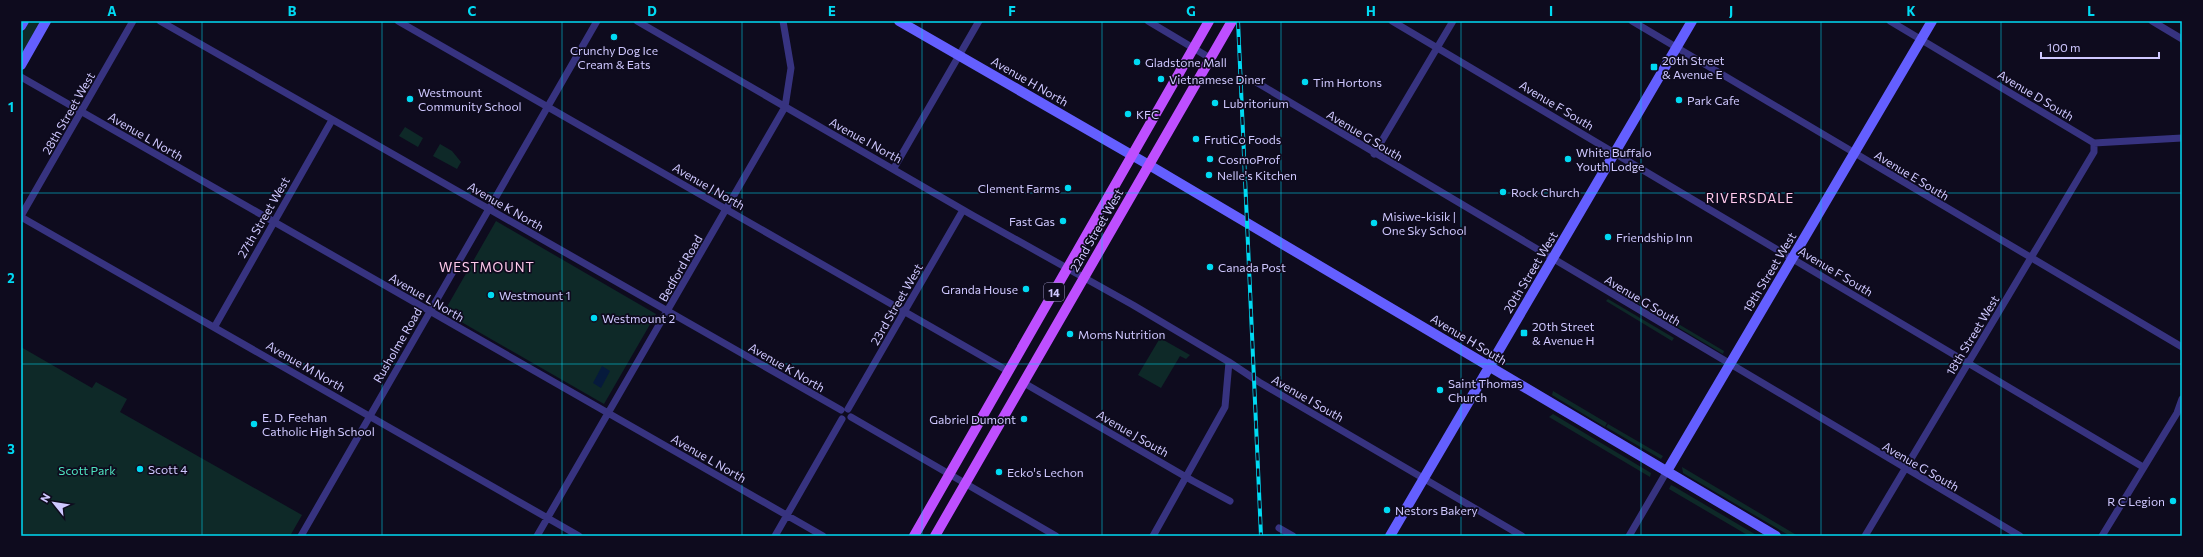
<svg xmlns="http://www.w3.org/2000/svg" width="2203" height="557" font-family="Commissioner,sans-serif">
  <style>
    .green { fill: #0e2928 }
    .water { fill: #061a3c }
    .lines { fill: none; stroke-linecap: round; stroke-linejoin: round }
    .street { stroke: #373380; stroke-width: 7 }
    .secondary { stroke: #645fff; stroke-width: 10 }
    .primary { stroke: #be4fff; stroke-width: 10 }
    .rail-casing { stroke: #00daf3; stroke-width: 4 }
    .rail { stroke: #0e0b1e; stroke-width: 2.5; stroke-dasharray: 8; stroke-linecap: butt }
    .grid { fill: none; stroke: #00daf3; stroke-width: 1; stroke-opacity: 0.55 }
    .poi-dot { fill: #00daf3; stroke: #0e0b1e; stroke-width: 1.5 }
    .labels { text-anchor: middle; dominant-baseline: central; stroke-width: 3.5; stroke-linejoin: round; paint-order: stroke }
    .shield { fill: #0e0b1e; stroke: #958fbc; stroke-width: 1 }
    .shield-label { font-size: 11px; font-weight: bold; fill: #cfc8ff }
    .poi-label { font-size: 12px; fill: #cfc8ff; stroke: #0e0b1e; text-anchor: start }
    .street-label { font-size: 12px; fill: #cfc8ff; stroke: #0e0b1e }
    .park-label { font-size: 12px; fill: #4fe4c0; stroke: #0e0b1e }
    .neighbourhood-label { font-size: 13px; letter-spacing: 1px; fill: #ffcaec; stroke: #0e0b1e }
    .neatline { fill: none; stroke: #00daf3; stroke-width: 1.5 }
    .grid-label { font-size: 13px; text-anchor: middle; font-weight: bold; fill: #00daf3 }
  </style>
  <rect width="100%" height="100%" fill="#0e0b1e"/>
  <path class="green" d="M29,21H43L21,58V35Z
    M405,127L423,138L418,147L399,136Z
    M440,144L452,151L461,162L457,169L433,156Z
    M496,221L656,314L604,404L444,312Z
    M1616,287L1724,351L1723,354L1615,290Z
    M1608,299L1674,338L1672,341L1606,301Z
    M1160,338L1190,355L1186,359L1180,356L1161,388L1138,375Z
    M21,347L92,388L96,382L127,399L120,412L302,515L290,536H21Z
    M1553,391L1607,423L1605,427L1552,395Z
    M1553,414L1651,473L1650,477L1549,417Z
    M1608,424L1663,456L1661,459L1606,427Z
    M1682,467L1798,536H1790L1683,473Z
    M1671,485L1675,487L1758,536H1749L1669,489Z"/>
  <path class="water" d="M602,366L610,371L601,388L593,383Z"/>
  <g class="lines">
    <path class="street" d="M160,21L841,410
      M398,21L1008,371
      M637,21L972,215L1133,305L1229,362L1259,382L1522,536
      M1148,21L1210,58
      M1392,21L2143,467
      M1632,21L2182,347
      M1890,21L2094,143L2182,138
      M2152,21L2182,39
      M21,77L823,536
      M1256,82L2020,536
      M1374,154L1453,21
      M894,168L979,21
      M21,216L133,21
      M21,217L579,536
      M215,326L332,120
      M1024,383L1193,481L1230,501
      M848,409L963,210
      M851,417L1056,536
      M1279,528L1293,536
      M301,536L597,21
      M537,536L785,107L791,68L783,21
      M775,536L842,419
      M1153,536L1225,407L1229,362
      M1629,536L1667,471
      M1865,536L2094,152V143
      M2102,536L2177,413L2182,399"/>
    <path class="secondary" d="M899,21L1149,165L1776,536
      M21,26L24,21
      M21,65L46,21
      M1667,471L1932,21
      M1390,536L1692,21"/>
    <path class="primary" d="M914,536L1209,21
      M935,536L1232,21"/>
    <g class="rail-casing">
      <path id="rail" d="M1238,21L1261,536"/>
    </g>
    <use href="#rail" class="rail"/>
  </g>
  <path class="grid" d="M202,21V536M382,21V536M562,21V536M742,21V536M922,21V536M1102,21V536M1281,21V536M1461,21V536M1641,21V536M1821,21V536M2001,21V536M21,193H2182M21,364H2182"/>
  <g class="poi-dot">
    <circle cx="614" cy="37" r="4"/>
    <circle cx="1137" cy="62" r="4"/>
    <rect x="1650" y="63" width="8" height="8" rx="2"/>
    <circle cx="1161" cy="79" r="4"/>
    <circle cx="1305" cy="82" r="4"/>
    <circle cx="410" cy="99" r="4"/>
    <circle cx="1679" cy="100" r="4"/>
    <circle cx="1215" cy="103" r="4"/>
    <circle cx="1128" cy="114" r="4"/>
    <circle cx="1196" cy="139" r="4"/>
    <circle cx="1210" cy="159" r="4"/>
    <circle cx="1568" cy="159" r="4"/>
    <circle cx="1209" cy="175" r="4"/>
    <circle cx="1068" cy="188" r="4"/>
    <circle cx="1503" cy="192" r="4"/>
    <circle cx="1063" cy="221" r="4"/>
    <circle cx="1374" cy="223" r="4"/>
    <circle cx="1608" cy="237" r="4"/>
    <circle cx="1210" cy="267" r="4"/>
    <circle cx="1026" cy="289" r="4"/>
    <circle cx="491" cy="295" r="4"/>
    <circle cx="594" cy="318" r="4"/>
    <rect x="1520" y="329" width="8" height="8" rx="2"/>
    <circle cx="1070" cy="334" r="4"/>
    <circle cx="1440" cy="390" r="4"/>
    <circle cx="1024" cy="419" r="4"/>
    <circle cx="254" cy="424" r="4"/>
    <circle cx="140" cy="469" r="4"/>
    <circle cx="999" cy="472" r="4"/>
    <circle cx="2173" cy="501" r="4"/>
    <circle cx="1387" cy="510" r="4"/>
  </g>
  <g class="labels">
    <rect class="shield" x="1044" y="283" width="20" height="18" rx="3"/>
    <g class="shield-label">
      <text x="1054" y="292">14</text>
    </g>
    <g class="poi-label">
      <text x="614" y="50" text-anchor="middle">Crunchy Dog Ice<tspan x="614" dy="14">Cream &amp; Eats</tspan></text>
      <text x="1662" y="60">20th Street<tspan x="1662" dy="14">&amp; Avenue E</tspan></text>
      <text x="1145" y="62">Gladstone Mall</text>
      <text x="1169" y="79">Vietnamese Diner</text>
      <text x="1313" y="82">Tim Hortons</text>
      <text x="418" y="92">Westmount<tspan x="418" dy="14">Community School</tspan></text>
      <text x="1687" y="100">Park Cafe</text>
      <text x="1223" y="103">Lubritorium</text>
      <text x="1136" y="114">KFC</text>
      <text x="1204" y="139">FrutiCo Foods</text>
      <text x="1576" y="152">White Buffalo<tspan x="1576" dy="14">Youth Lodge</tspan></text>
      <text x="1218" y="159">CosmoProf</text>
      <text x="1217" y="175">Nelle's Kitchen</text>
      <text x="1060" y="188" text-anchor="end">Clement Farms</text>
      <text x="1511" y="192">Rock Church</text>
      <text x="1382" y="216">Misiwe-kisik |<tspan x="1382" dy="14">One Sky School</tspan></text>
      <text x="1055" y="221" text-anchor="end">Fast Gas</text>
      <text x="1616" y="237">Friendship Inn</text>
      <text x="1218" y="267">Canada Post</text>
      <text x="1018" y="289" text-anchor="end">Granda House</text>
      <text x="499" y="295">Westmount 1</text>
      <text x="602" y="318">Westmount 2</text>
      <text x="1532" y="326">20th Street<tspan x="1532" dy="14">&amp; Avenue H</tspan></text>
      <text x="1078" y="334">Moms Nutrition</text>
      <text x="1448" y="383">Saint Thomas<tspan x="1448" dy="14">Church</tspan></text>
      <text x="262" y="417">E. D. Feehan<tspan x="262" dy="14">Catholic High School</tspan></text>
      <text x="1016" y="419" text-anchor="end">Gabriel Dumont</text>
      <text x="148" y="469">Scott 4</text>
      <text x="1007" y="472">Ecko's Lechon</text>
      <text x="2165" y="501" text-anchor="end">R C Legion</text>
      <text x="1395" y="510">Nestors Bakery</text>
    </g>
    <g class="street-label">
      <text transform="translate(1030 81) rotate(30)">Avenue H North</text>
      <text transform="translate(2036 95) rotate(31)">Avenue D South</text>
      <text transform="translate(1557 105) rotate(31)">Avenue F South</text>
      <text transform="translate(68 113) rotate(-60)">28th Street West</text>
      <text transform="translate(1365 135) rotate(31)">Avenue G South</text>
      <text transform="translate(146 136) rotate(30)">Avenue L North</text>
      <text transform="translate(866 140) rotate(29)">Avenue I North</text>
      <text transform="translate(1912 175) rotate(31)">Avenue E South</text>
      <text transform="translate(709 186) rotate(30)">Avenue J North</text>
      <text transform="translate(506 206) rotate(30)">Avenue K North</text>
      <text transform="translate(263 217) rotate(-60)">27th Street West</text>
      <text transform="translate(1096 230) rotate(-60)">22nd Street West</text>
      <text transform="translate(680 268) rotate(-60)">Bedford Road</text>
      <text transform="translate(1836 271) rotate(31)">Avenue F South</text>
      <text transform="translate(1530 272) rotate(-59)">20th Street West</text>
      <text transform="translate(1769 272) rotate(-59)">19th Street West</text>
      <text transform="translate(427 297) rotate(30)">Avenue L North</text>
      <text transform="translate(1643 300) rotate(31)">Avenue G South</text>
      <text transform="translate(896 304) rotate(-60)">23rd Street West</text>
      <text transform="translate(1972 335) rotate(-59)">18th Street West</text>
      <text transform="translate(1469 339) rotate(31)">Avenue H South</text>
      <text transform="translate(397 345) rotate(-60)">Rusholme Road</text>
      <text transform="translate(306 366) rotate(30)">Avenue M North</text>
      <text transform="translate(787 367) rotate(30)">Avenue K North</text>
      <text transform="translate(1308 398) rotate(30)">Avenue I South</text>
      <text transform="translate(1133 433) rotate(30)">Avenue J South</text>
      <text transform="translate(709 458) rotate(30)">Avenue L North</text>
      <text transform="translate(1921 466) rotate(30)">Avenue G South</text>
    </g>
    <g class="park-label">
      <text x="87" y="470">Scott Park</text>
    </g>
    <g class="neighbourhood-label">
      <text x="1750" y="198">RIVERSDALE</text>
      <text x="487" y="267">WESTMOUNT</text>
    </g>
  </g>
  <rect width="2203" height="557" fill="none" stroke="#0e0b1e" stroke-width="44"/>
  <g transform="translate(54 503) rotate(300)" stroke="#0e0b1e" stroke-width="3" paint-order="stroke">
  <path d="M0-3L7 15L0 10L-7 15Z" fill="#cfc8ff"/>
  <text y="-6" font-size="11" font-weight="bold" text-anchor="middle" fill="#cfc8ff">N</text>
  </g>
  <path d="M2041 52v6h118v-6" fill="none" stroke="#cfc8ff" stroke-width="2"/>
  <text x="2047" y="52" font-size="12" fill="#cfc8ff" stroke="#0e0b1e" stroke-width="3" paint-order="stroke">100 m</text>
  <rect x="22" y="22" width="2159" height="513" class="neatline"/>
  <g class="grid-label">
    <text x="112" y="16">A</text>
    <text x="292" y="16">B</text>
    <text x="472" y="16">C</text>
    <text x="652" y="16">D</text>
    <text x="832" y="16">E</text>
    <text x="1012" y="16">F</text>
    <text x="1191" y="16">G</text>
    <text x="1371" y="16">H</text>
    <text x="1551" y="16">I</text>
    <text x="1731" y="16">J</text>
    <text x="1911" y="16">K</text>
    <text x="2091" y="16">L</text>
    <text x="11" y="112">1</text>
    <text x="11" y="283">2</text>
    <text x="11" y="454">3</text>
  </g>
</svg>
